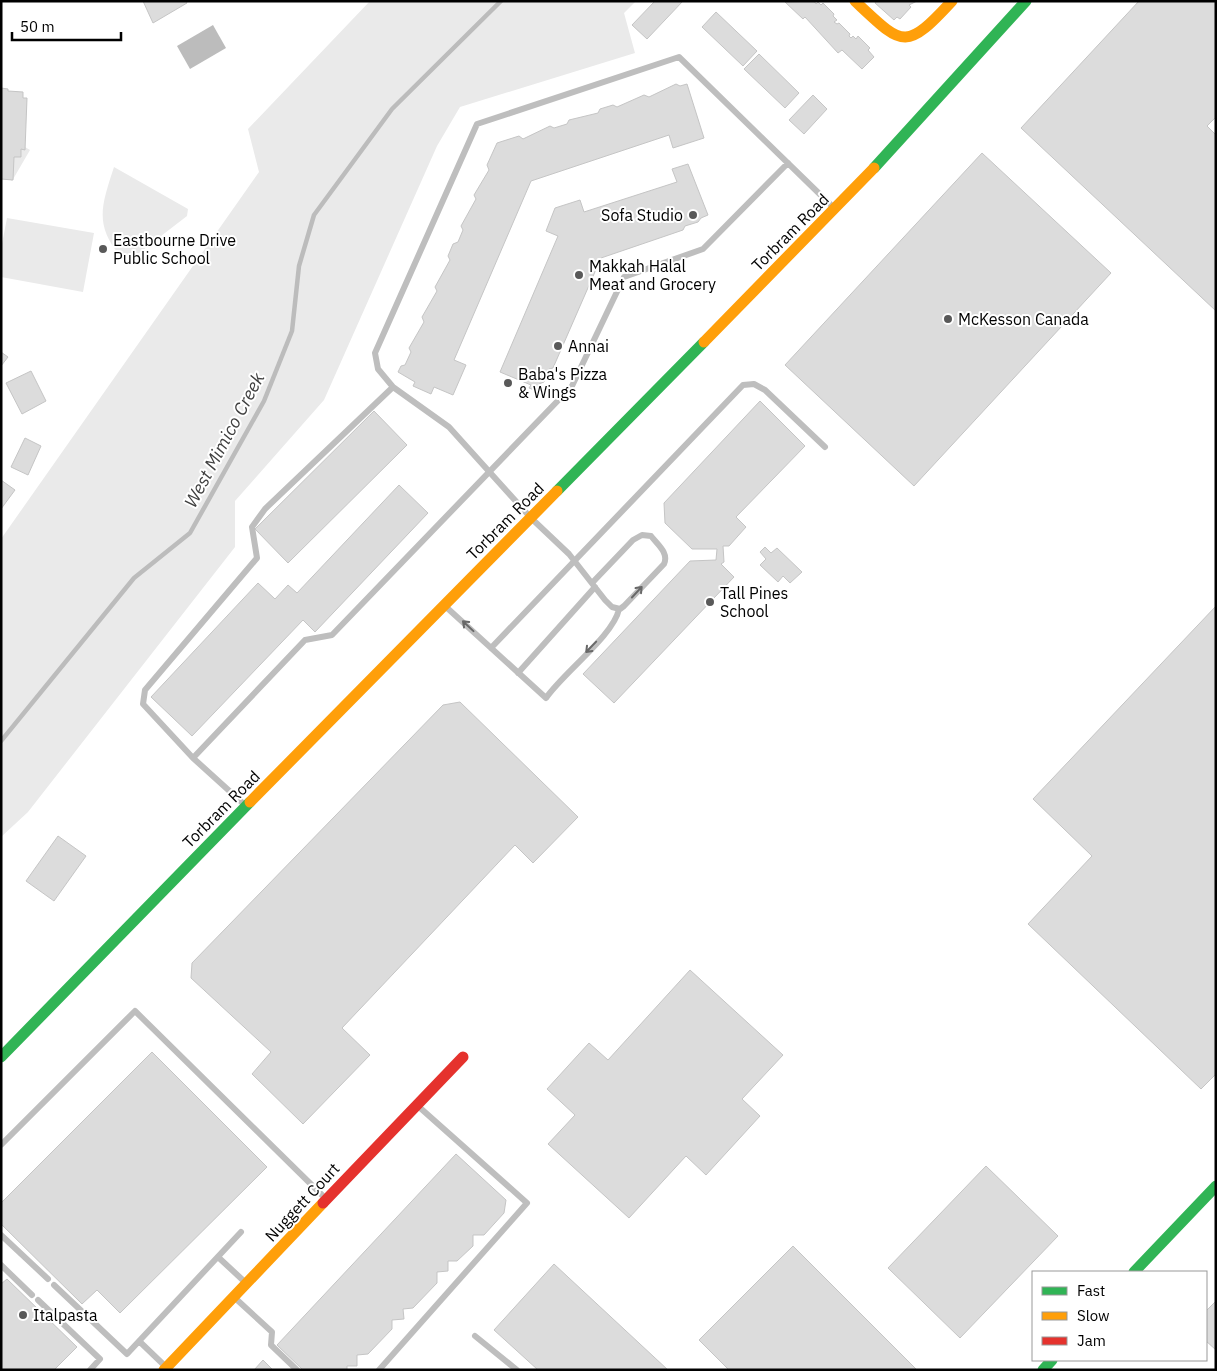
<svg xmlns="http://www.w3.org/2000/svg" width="1217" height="1371" font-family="'IBM Plex Sans',sans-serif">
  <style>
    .green { fill: #eaeaea }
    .water { fill: #bcbcbc }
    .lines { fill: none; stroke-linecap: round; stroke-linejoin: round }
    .stream { stroke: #bcbcbc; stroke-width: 4.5 }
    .building { fill: #dcdcdc; stroke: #c5c5c5 }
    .lane { stroke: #bebebe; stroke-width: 6 }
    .fast { stroke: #30b455; stroke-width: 11 }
    .slow { stroke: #ff9f0a; stroke-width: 11 }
    .jam { stroke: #e5322d; stroke-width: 11 }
    .oneway { stroke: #686868 }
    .poi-dot { fill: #595959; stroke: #fff; stroke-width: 2 }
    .labels { text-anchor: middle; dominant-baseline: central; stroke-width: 4; stroke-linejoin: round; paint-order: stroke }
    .poi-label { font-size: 16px; fill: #000; stroke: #fff; text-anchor: start }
    .street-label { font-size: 16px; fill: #000; stroke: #fff }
    .water-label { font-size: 18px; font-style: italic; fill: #404040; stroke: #fff }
  </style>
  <rect width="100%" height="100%" fill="#fff"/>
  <path class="green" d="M370,1H636L624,13L635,53L460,107L437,146L324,400L235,501V547L28,812L1,837V539L259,172L248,129Z
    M3,134L30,150L12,181L1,175Z
    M114,167L188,209L187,216L126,263C94,227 100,210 114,167Z
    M7,218L94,233L83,292L1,277V249Z"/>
  <path class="water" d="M213,25L226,48L190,69L177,46Z"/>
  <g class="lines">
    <path class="stream" d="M1,741L134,578L190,533L264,401L292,331L299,266L314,215L392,109L501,1"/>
  </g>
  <path class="building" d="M143,1H186L187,3L153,23Z
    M655,1H683L647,39L632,25Z
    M814,1L816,4L818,2L821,5L823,3L834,14L833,16L837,20L834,22L837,24L839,23L850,34L849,36L851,38L853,36L856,39L858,36L870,48L868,50L874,57L862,69L842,50L838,53L805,17L803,19L785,2Z
    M876,1H917L909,5L911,7L900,19L897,17L894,20L875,3Z
    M1139,1H1216V117L1207,126L1216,135V311L1021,128Z
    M716,12L757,51L743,66L702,27Z
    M759,54L799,93L785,108L744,69Z
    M676,84L680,86L687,84L704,138L673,148L669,135L531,181L454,360L466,365L453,395L434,387L431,394L413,386L415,382L398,372L401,366L405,365L411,352L409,348L424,322L422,317L437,291L435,287L450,260L448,256L453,244L458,242L463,230L461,226L476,199L474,195L489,170L487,165L497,143L519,136L523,139L550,126L554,128L567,124L569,120L598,113L600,109L613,105L617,107L644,95L649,97Z
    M1,88L8,89V91L23,92V98H27L25,150L21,149V157H14L13,180L1,179Z
    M813,95L827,109L804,134L789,120Z
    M982,153L1111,273L914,486L785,365Z
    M688,164L708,215L701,218L698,222L685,226L683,230L601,258L553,368L549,369L544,382L539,384L537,391L529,388L531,385L500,372L558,236L546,231L555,208L580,200L584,212L677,182L672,169Z
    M1,352L8,357L1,366Z
    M31,371L46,401L22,414L6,383Z
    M760,401L805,446L736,517L746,527L729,546H723L724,562L721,564L734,577L614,703L583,674L690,561L716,560L717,549H692L665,523L664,503Z
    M374,411L407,445L288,563L255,529Z
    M25,438L41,446L28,475L11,467Z
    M1,480L15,490L1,509Z
    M399,485L428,513L315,632L303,620L192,736L151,697L258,583L275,599L288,585L297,593Z
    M765,547L771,553L777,548L802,572L790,583L783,576L778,582L760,565L766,559L760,552Z
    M1216,606V1074L1201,1089L1028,924L1092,856L1033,799Z
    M460,702L578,817L533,863L515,845L342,1028L370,1055L303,1124L252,1074L271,1052L191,978L192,963L443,705Z
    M58,836L86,856L54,901L26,881Z
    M690,970L783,1055L742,1099L760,1116L706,1175L686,1156L629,1218L548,1144L575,1115L547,1089L589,1043L608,1060Z
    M152,1052L267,1167L120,1313L97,1290L82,1304L1,1224V1203Z
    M456,1154L506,1200L504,1213L484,1235H473V1246L457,1261H448V1271L437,1272V1283L413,1308L403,1309L404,1319L392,1320V1329L368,1354L357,1355V1366H347V1370H303L277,1345Z
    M986,1166L1058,1236L960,1338L888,1268Z
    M793,1246L917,1370H729L699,1340Z
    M554,1264L668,1370H538L494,1330Z
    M7,1279L77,1347L54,1370H1V1284Z
    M1216,1301V1350L1206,1341V1311Z
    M263,1360L273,1370H254Z"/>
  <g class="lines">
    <path class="lane" d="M393,387L265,509L252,527L257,558L145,690L143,704L193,758L305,640L332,635L572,386L624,277L703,249L788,163
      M592,583L633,540L642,535L651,536C658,545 669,553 664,564L624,606L620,609L612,607L605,600L569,554L531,518L449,427L393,387L378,369L375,353L477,124L679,57L835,209
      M445,606L546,698C563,673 614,635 619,609
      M491,648L743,385L754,384L765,390L825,447
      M518,673L595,587
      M193,758L246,806
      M1,1145L135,1011L326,1199
      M1,1235L48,1279
      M218,1257L246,1283
      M1,1265L32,1295
      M54,1285L127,1354L241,1232
      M235,1298L272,1332L271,1345L297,1370
      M38,1300L100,1359L90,1370
      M475,1336L517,1370
      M139,1341L165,1366
      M379,1370L527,1203L418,1106"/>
    <path class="fast" d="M874,168L1026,1
      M557,491L704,342
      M1,1057L250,802
      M1134,1272L1216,1186
      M1043,1370L1052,1360"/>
    <path class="slow" d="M855,1C903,46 905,52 952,1
      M704,342L874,168
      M250,802L557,491
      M164,1370L323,1203"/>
    <path class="jam" d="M323,1203L463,1057"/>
  </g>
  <defs><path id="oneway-shaft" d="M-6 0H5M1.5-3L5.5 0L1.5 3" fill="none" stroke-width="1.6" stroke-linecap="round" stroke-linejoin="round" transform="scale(1.25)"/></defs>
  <g class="oneway">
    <use href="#oneway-shaft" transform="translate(637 592) rotate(-47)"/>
    <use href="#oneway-shaft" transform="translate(468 626) rotate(-137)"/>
    <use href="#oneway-shaft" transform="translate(591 647) rotate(134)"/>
  </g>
  <g class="poi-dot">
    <circle cx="693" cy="215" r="5"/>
    <circle cx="103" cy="249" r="5"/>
    <circle cx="579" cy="275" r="5"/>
    <circle cx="948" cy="319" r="5"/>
    <circle cx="558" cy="346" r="5"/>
    <circle cx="508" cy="383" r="5"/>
    <circle cx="710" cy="602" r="5"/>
    <circle cx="23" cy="1315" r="5"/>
  </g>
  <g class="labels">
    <g class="poi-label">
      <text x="683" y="215" text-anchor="end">Sofa Studio</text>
      <text x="113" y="240">Eastbourne Drive<tspan x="113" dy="18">Public School</tspan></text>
      <text x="589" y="266">Makkah Halal<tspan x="589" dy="18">Meat and Grocery</tspan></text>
      <text x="958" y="319">McKesson Canada</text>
      <text x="568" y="346">Annai</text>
      <text x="518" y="374">Baba's Pizza<tspan x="518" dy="18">&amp; Wings</tspan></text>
      <text x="720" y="593">Tall Pines<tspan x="720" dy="18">School</tspan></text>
      <text x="33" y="1315">Italpasta</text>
    </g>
    <g class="street-label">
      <text transform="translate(790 232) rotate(-45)">Torbram Road</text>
      <text transform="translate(505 521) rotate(-45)">Torbram Road</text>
      <text transform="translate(221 809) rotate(-45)">Torbram Road</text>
      <text transform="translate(302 1202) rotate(-47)">Nuggett Court</text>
    </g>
    <g class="water-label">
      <text transform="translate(224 440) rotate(-62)">West Mimico Creek</text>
    </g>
  </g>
  <rect width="1217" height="1371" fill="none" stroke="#000000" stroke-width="5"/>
  <rect x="1032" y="1271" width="175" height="90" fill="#ffffff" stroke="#999999"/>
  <rect x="1042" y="1287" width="25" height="8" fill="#30b455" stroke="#999999"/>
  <text x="1077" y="1296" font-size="15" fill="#000000">Fast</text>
  <rect x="1042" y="1312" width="25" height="8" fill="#ff9f0a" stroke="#999999"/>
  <text x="1077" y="1321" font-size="15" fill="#000000">Slow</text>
  <rect x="1042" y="1337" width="25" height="8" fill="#e5322d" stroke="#999999"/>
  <text x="1077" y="1346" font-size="15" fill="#000000">Jam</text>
  <path d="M12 32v8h109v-8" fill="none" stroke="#000000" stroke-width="2.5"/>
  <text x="20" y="32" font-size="15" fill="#000000" stroke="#ffffff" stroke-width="4" paint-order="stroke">50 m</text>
</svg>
